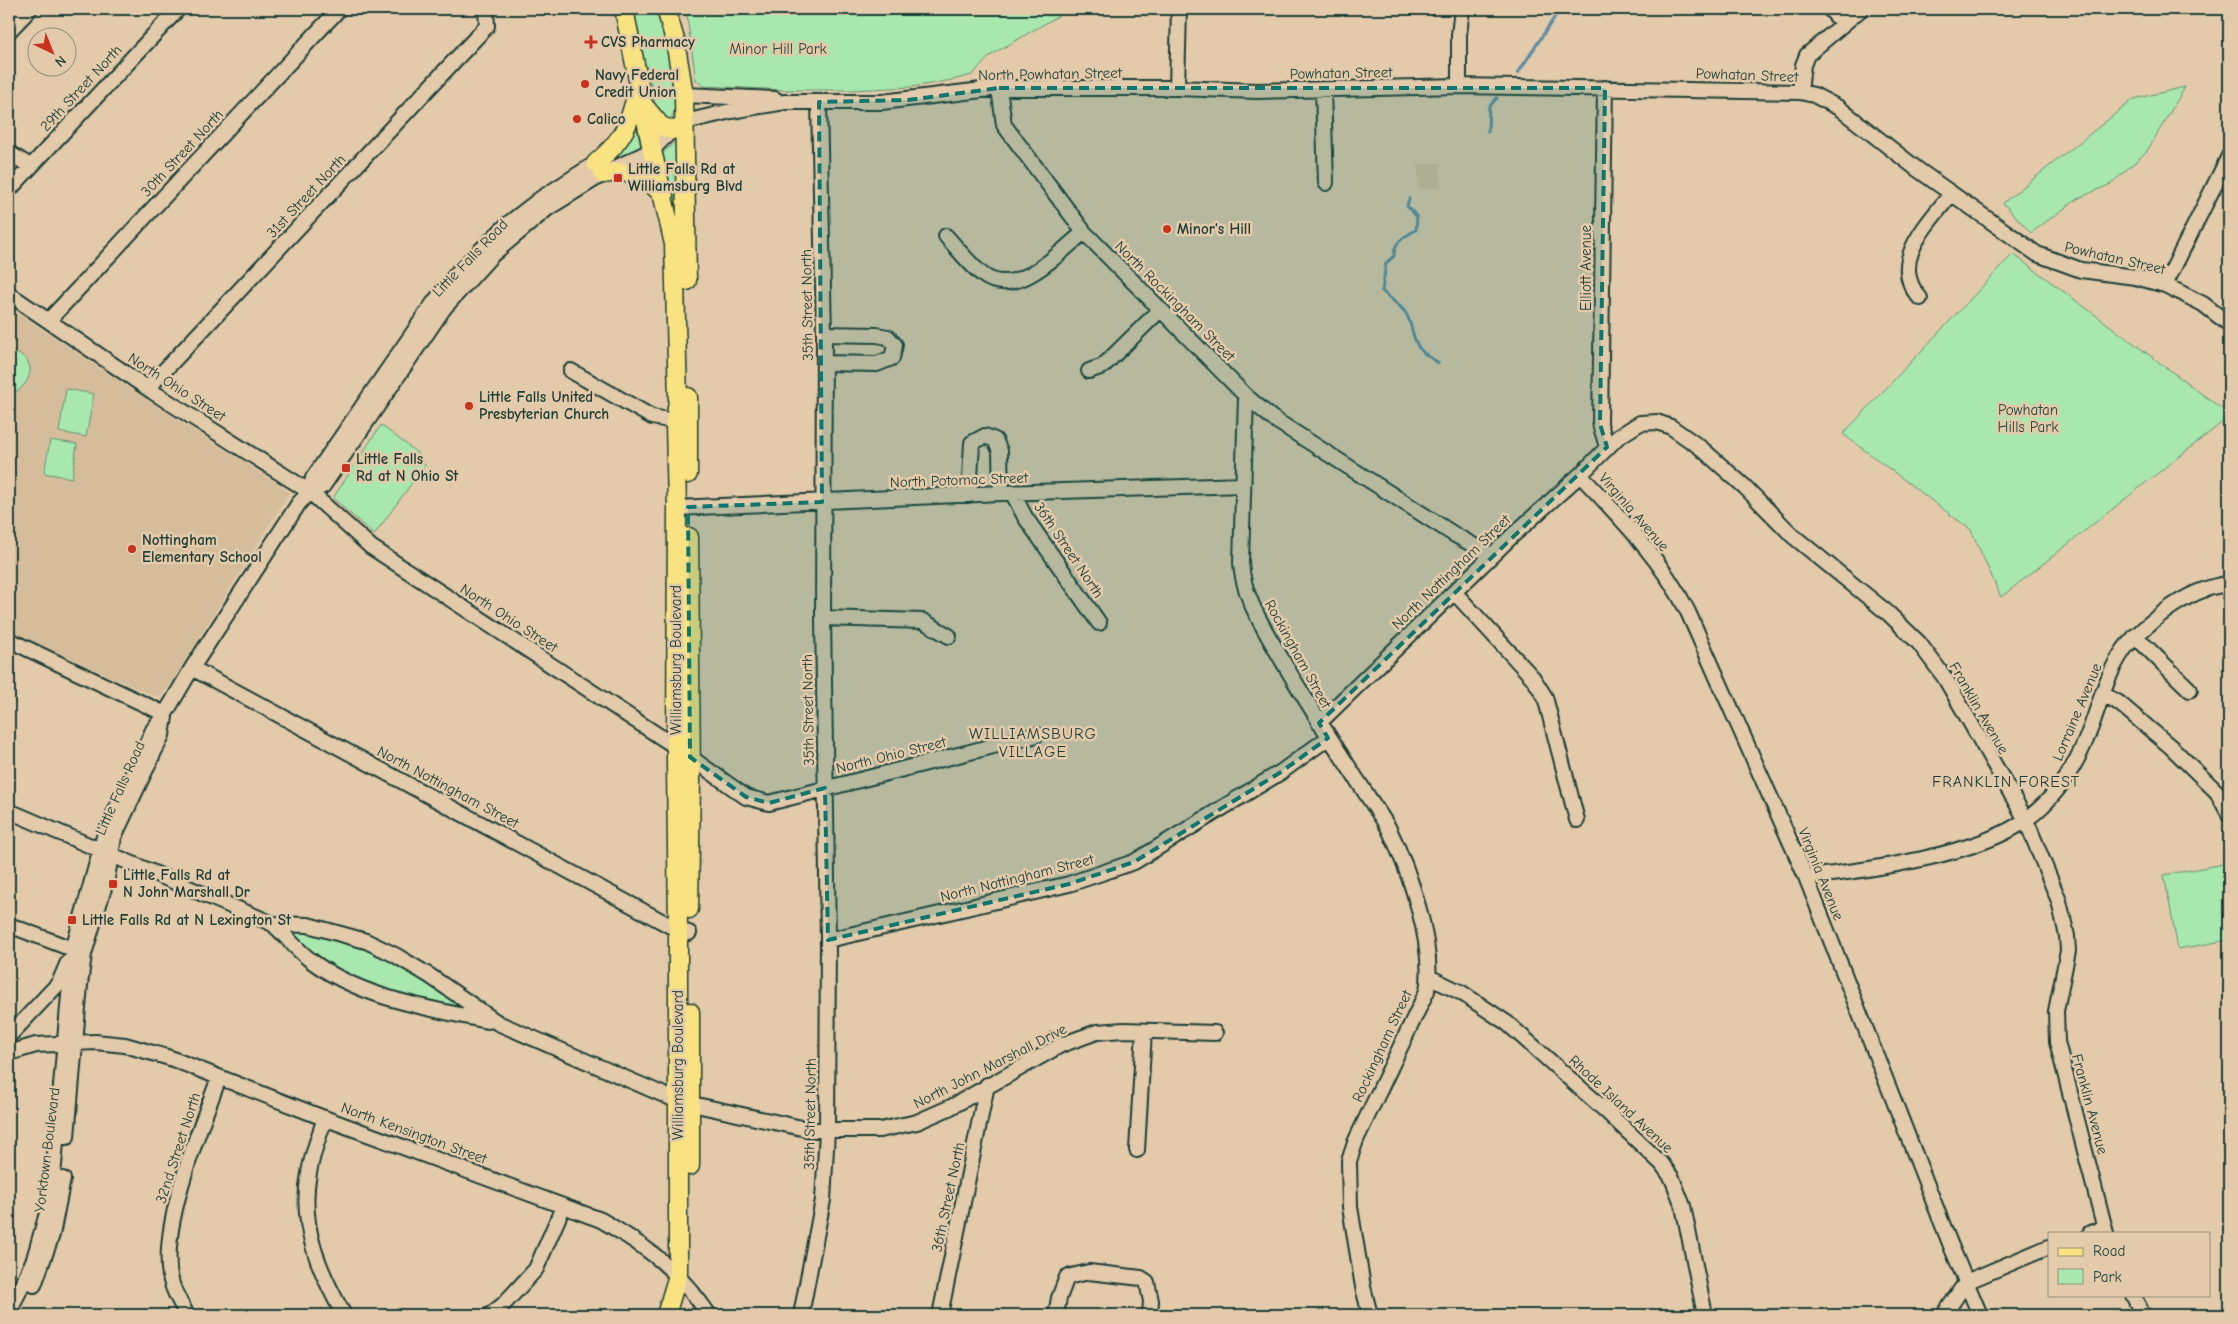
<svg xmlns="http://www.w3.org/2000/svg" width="2238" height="1324" font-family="'Comic Neue',sans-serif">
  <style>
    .built { fill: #d5bd9b }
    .green { fill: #a8e7ae; stroke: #649271 }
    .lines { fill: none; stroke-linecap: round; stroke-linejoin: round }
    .stream { stroke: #618ca1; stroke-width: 3 }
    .minor-casing { stroke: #1f3d34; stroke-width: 18 }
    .major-casing { stroke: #1f3d34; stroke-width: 21 }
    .minor { stroke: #e2caab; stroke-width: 14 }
    .major { stroke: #f8e281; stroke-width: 18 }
    .marked { fill: #0f766e; fill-opacity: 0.2; stroke: #0f766e; stroke-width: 4; stroke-dasharray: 10 6; stroke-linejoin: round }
    .poi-dot { fill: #c8321e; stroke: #e2caab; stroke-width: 2 }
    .labels { text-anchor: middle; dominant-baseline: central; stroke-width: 5; stroke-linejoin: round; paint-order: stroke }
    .poi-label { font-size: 15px; font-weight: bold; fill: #1f3d34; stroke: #e2caab; text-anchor: start }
    .park-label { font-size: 15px; fill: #26463a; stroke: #e2caab }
    .street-label { font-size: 15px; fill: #1f3d34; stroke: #e2caab }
    .neighbourhood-label { font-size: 16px; letter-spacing: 1px; fill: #1f3d34; stroke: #e2caab }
  </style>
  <rect width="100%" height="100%" fill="#e2caab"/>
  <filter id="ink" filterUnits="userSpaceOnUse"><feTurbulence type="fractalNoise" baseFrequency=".02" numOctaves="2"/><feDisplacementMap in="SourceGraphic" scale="10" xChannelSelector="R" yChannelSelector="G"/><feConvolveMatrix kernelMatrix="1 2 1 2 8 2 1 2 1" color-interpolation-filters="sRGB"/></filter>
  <g filter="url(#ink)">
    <path class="built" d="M1440,163L1441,188L1418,189V164Z
      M9,307L147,400L284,488L289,493L168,688L161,695L154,696L9,631Z"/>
    <path class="green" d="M634,9H661L676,104L670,124L656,109L650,77L642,55Z
      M686,9H1070L991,55L972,75L952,80L912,87L851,90H785L703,86L696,80Z
      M2185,87L2147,151L2111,184L2077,199L2031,233L2003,203L2134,99Z
      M637,129L641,148L611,164L610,160L626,146Z
      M681,136V276L661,155Z
      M2013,254L2229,414V417L2001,597L1971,530L1843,434Z
      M9,350C13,352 20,354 24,357C39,370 23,392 9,395Z
      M66,389L94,394L86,437L59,432Z
      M381,425L416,452L425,465L374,535L333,498Z
      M50,440L77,444L72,478L44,473Z
      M2229,863V940L2178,949L2164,875Z
      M297,928L363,945L390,958L461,1005L458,1010C391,993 348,981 292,937Z"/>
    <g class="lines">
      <path class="stream" d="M1518,73L1560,9
        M1488,132L1489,107L1497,98
        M1409,199L1407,206L1417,217L1416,230C1404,237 1394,241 1394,256L1386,263L1382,291C1389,298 1399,304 1405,312C1412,322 1411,332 1416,342C1420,353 1429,356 1438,363"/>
      <g class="minor-casing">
        <path id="minor" d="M1830,9L1843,24
          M9,31L30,9
          M1459,86V35L1462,9
          M999,88L1004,125L1084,232L1246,396L1272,418L1455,535L1491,555
          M1177,88L1179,9
          M1605,88L1600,424L1607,447
          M1323,90L1326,183
          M1800,92L1803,65L1807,55L1861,9
          M684,95L775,99
          M9,153L30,166
          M9,190L178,9
          M946,236C957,248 969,264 983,275C1016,300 1059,253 1084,232
          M2165,285L2229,156
          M9,294L153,392L310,492L371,547L676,747L746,797L769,803L1037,735
          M1920,298C1887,262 1929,223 1951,194
          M49,320L339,9
          M824,363L877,364L892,358L895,345L888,337L877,335L824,334
          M571,371L652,417L685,423
          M1089,371L1103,366L1160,310
          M148,388L487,26L486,9
          M1246,396L1241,563C1243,596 1262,625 1278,653C1312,713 1350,769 1388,827C1409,870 1435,943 1427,991L1356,1140L1349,1161L1350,1207L1363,1287L1370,1315
          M1580,475C1620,517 1662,560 1688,612L1806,877L1951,1246L1980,1315
          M310,492L313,478L435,301L458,272L509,223L540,199L596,163
          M1013,494L1025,517L1099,623
          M969,495L972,443L985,436L995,440L1000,451L1001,493
          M677,508L1001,493L1243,485
          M1455,593L1533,678L1545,697L1577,820
          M823,618L923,621L949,636
          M2135,636L2190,690
          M9,640L165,714
          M192,668L678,930L689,933
          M2102,694L2119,703L2171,747L2217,792L2229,814
          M1319,723L1512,536L1580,475L1618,437L1640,423L1657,422L1671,427L1701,448L1745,487L1793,536L1889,614L1919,643L1945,678L2026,820L2059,901L2067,936L2068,951L2056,1011L2057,1042L2106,1233
          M9,811L273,924L308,925L366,941L395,955L430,976L498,1023L678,1101L811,1130H880L917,1122L951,1107L1061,1045L1097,1032L1124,1030L1215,1033
          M1806,877C1865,871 1980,855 2027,819C2058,796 2078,763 2091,727C2101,700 2108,671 2125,648C2136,634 2150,623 2164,612C2183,598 2205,586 2229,584
          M273,924C285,935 296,949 309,959C359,998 428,1008 488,1021
          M9,925L80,952
          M828,940L1069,884L1134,862L1281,772L1328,738
          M1429,977L1462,993L1507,1023L1605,1110L1662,1164L1672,1178L1683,1206L1705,1315
          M9,1036L59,983L68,962
          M9,1053L36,1045L95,1042L125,1045L170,1058L316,1115L601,1220C647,1247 679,1270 709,1315
          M325,1118C319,1136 312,1154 309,1173C299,1225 319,1271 344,1315
          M67,1137L80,985L84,954L107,878L114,837L162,735L165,717
          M1137,1150L1144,1031
          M2090,1233L2104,1228
          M34,1285L52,1235L63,1179
          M2133,1295L2143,1315
          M9,1313L34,1259L51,1199L73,950L105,833L153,730L165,714L192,668L299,503L310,492L323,486L444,308L492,255L548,208L603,174L652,150L672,130L685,122L731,111L785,102H882L999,88H1177L1257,91L1459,86L1800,92L1814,95L1839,108L1917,169L2037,254L2081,270L2135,277L2165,285L2203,304L2229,324
          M187,1315C182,1305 175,1295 172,1284C156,1234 200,1128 219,1078
          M490,1315L503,1305L536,1269L563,1207
          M801,1315L823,1200L827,1131L828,940L823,618L824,334L819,102
          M940,1315L987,1085
          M1056,1315L1059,1298L1067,1277L1089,1272L1141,1278L1147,1282L1151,1301L1150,1315
          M1944,1315L1966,1282L2049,1247"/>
      </g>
      <g class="major-casing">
        <path id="major" d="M624,9L652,150L674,244L678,400L675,423L677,508L676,764L678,930V1275L666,1315
          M666,9L675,40L684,95L687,281
          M645,107L661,126L672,130
          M596,163C624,140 630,123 638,88
          M603,174C633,169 643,174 664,196
          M688,397V474
          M689,537L691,780L689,909
          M690,1166V1012"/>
      </g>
      <use href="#minor" class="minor"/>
      <use href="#major" class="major"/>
    </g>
  </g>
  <path class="marked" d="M999,88H1605L1600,424L1607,447L1319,723L1328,738L1281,772L1134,862L1069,884L828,940L825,788L769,803L746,797L690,757L688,507L822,502L819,102L908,100Z"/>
  <g class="poi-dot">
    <path d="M588.5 34.5h5v5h5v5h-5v5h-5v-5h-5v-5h5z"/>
    <circle cx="585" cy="84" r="5"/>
    <circle cx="577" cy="119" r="5"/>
    <rect x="613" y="173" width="10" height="10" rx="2.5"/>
    <circle cx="1167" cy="229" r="5"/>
    <circle cx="469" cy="406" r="5"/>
    <rect x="341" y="463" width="10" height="10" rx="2.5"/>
    <circle cx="132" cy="549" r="5"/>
    <rect x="108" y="879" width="10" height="10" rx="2.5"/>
    <rect x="67" y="915" width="10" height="10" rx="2.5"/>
  </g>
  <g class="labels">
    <g class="poi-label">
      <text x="601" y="42">CVS Pharmacy</text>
      <text x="595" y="75">Navy Federal<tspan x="595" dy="17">Credit Union</tspan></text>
      <text x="587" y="119">Calico</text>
      <text x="628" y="169">Little Falls Rd at<tspan x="628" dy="17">Williamsburg Blvd</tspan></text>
      <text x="1177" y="229">Minor's Hill</text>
      <text x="479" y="397">Little Falls United<tspan x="479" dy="17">Presbyterian Church</tspan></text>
      <text x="356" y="459">Little Falls<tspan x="356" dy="17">Rd at N Ohio St</tspan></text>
      <text x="142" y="540">Nottingham<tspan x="142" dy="17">Elementary School</tspan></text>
      <text x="123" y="875">Little Falls Rd at<tspan x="123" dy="17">N John Marshall Dr</tspan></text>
      <text x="82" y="920">Little Falls Rd at N Lexington St</text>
    </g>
    <g class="park-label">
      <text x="778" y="49">Minor Hill Park</text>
      <text x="2028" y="410">Powhatan<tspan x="2028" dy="17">Hills Park</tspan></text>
    </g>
    <g class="street-label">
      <text transform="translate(1341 73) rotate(-1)">Powhatan Street</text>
      <text transform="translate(1050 74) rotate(-1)">North Powhatan Street</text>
      <text transform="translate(1747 75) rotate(2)">Powhatan Street</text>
      <text transform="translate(81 88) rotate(-47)">29th Street North</text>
      <text transform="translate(182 153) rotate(-47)">30th Street North</text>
      <text transform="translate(306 196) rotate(-47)">31st Street North</text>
      <text transform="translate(470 258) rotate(-46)">Little Falls Road</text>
      <text transform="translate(2115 258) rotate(13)">Powhatan Street</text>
      <text transform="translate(1586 268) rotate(-90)">Elliott Avenue</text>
      <text transform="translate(1175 301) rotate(45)">North Rockingham Street</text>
      <text transform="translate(807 305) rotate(-91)">35th Street North</text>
      <text transform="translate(177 387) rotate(33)">North Ohio Street</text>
      <text transform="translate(959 480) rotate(-2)">North Potomac Street</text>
      <text transform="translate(1634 512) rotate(49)">Virginia Avenue</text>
      <text transform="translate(1069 550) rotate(56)">36th Street North</text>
      <text transform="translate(1451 572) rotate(-44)">North Nottingham Street</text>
      <text transform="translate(509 618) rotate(33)">North Ohio Street</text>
      <text transform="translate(1298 654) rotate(61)">Rockingham Street</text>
      <text transform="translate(676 660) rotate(-90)">Williamsburg Boulevard</text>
      <text transform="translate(1979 708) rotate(60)">Franklin Avenue</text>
      <text transform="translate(808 710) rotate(-91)">35th Street North</text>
      <text transform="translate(2077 712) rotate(-67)">Lorraine Avenue</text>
      <text transform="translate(891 755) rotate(-14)">North Ohio Street</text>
      <text transform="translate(448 787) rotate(28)">North Nottingham Street</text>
      <text transform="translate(120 788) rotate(-66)">Little Falls Road</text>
      <text transform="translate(1821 874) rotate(68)">Virginia Avenue</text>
      <text transform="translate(1017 878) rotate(-14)">North Nottingham Street</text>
      <text transform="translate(1382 1046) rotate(-65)">Rockingham Street</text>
      <text transform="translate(678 1065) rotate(-90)">Williamsburg Boulevard</text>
      <text transform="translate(990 1066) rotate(-27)">North John Marshall Drive</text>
      <text transform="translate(1621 1104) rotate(43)">Rhode Island Avenue</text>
      <text transform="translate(2090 1104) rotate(75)">Franklin Avenue</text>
      <text transform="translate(810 1114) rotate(-89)">35th Street North</text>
      <text transform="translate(414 1133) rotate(20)">North Kensington Street</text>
      <text transform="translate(178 1148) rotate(-72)">32nd Street North</text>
      <text transform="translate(47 1150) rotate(-83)">Yorktown Boulevard</text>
      <text transform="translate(948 1197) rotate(-78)">36th Street North</text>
    </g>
    <g class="neighbourhood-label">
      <text x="1033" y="734">WILLIAMSBURG<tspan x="1033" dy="18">VILLAGE</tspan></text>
      <text x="2006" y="782">FRANKLIN FOREST</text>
    </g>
  </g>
  <rect width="2238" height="1324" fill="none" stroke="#e2caab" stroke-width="30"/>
  <rect x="15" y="15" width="2208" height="1294" fill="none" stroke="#1f3d34" stroke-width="2" filter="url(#ink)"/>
  <rect x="2048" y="1232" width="162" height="65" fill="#e2caab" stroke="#94927b"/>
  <rect x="2058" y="1248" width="25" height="8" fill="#f8e281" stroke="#94927b"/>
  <text x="2093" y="1256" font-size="15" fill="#1f3d34">Road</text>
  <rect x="2058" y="1269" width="25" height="15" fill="#a8e7ae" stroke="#94927b"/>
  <text x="2093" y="1282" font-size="15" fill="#1f3d34">Park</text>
  <g transform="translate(52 52) rotate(137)"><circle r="24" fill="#e2caab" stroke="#94927b"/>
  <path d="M0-4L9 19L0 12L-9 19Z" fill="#c8321e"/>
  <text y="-8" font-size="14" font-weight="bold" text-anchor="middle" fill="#1f3d34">N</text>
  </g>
</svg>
